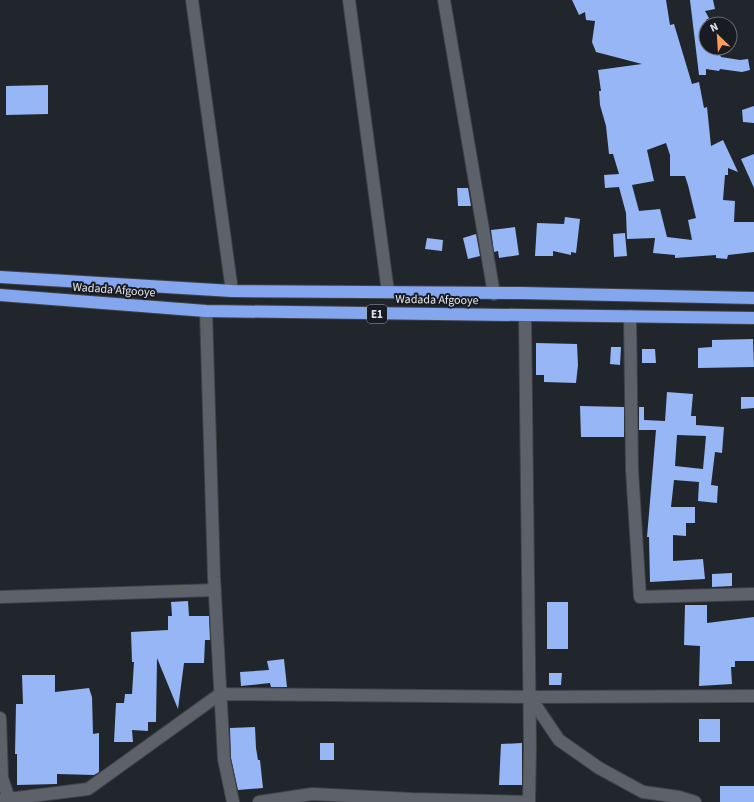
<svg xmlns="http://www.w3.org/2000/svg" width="754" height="802" font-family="'Source Sans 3',sans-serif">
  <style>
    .building { fill: #97b6f6; fill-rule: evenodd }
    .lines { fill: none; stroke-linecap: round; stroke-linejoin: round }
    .street-casing { stroke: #3f4247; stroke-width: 14 }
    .highway-casing { stroke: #3f4247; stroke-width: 14 }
    .street { stroke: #5d6169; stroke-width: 12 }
    .highway { stroke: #83a6ef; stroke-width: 12 }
    .labels { text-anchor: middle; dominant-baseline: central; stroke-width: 4; stroke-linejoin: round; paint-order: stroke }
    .shield { fill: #181c22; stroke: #a6a9ae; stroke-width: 1 }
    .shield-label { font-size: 11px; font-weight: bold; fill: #e3e5ea }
    .street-label { font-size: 12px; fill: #e3e5ea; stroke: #181c22 }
  </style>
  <rect width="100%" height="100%" fill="#21252c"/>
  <path class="building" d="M572,0H666L670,25L674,24L692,84L699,82L704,108L707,107L711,146L723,140L738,172L728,168V175H725L723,200L735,201L734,222H754V252L728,255L727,259L716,258V255L675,258V255L653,253L655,238L627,239L626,213L619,187L605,188L604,175L619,174L613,154H609L606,126L600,105L599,91H601L598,70L642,64L596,52L592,42L595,21L586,20L585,12L579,15ZM666,143L670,155V176H685L688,185L696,218L688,220L692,240L667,237L660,209L639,211L632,185L654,181L647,150Z
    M690,0H713L715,9L705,11L709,18L706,20V48H717L721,57L740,60L748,59L750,70L742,72L720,69L719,71L706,69V75H699Z
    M48,85V114L6,115V86Z
    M754,106V123L743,122L742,110Z
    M754,154V188L741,159Z
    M457,188H468L471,206H458Z
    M565,217L580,219L576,253L571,252V255L553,251V256H535L537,223L564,224Z
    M515,227L519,255L499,258L498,251L494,252L491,230Z
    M625,233L627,256L614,257L613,234Z
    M476,234L480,256L468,259L463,238Z
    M427,238L443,240L442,251L425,249Z
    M753,339L754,367L698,368V348L712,347V340Z
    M536,343L577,344L578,365L576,383L544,382V375H536Z
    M611,347H621L620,365L610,364Z
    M642,349H655L656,363H642Z
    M667,392L693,394L691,416H696V425L724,427L722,453L715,452L711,485L718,486L717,503L698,501L699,482L674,480L671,507H695V523H686V536L673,535V561L703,559L705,579L650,582L649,537H647L656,430H639V407H644V420L665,421ZM677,435L706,436L703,469L675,466Z
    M741,397H754V408L741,409Z
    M580,406L624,407V437H581Z
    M732,573V586L712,587V574Z
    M188,601L189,616H209L210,640H205L204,663H184L178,709L157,658L156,722H148V731L132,730L133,742H114L116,703H124L125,694H132L134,662H132L131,632L168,630V616H172L171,602Z
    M547,602H568V649H547Z
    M685,605H707V623L754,617V661H735V667H731L732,684L699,686L700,646L684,645Z
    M284,659L287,687H271L270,683L241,686L240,672L269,670L267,661Z
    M549,673H562L561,685H549Z
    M22,675H55V692L89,688L92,697L93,734L99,733V772L94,775L57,774V784L17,785V754H15L16,704H23Z
    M699,719H720V742H699Z
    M255,727L256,748L258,760H260L263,788L238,790L231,758L230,728Z
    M320,743H334V760H320Z
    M522,743V785H499L501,744Z
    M720,786H754V802H720Z"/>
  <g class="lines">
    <g class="street-casing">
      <path id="street" d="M192,0L232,291
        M349,0L388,292
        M444,0L494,294
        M206,311L214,577L224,759L233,802
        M525,315L530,746L529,802
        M630,316L632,470L640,597L754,594
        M0,597L215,590
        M530,697L559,740L599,768L643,792L679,797L695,802
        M0,718L2,778L10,802
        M0,800L88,789L220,694L530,697L754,696
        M259,802L312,794L412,799L529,802"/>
    </g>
    <g class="highway-casing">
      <path id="highway" d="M0,277L232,291L521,293L754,298
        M0,295L206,311L754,318"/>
    </g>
    <use href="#street" class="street"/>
    <use href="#highway" class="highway"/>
  </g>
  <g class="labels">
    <rect class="shield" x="367" y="305" width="20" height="18" rx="3"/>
    <g class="shield-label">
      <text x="377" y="314">E1</text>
    </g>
    <g class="street-label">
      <text transform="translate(114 290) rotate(4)">Wadada Afgooye</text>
      <text transform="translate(437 300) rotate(1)">Wadada Afgooye</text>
    </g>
  </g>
  <g transform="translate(718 36) rotate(335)"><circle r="19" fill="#181c22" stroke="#696c72"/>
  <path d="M0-3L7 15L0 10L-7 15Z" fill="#fe9c57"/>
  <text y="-6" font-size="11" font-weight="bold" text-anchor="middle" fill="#e3e5ea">N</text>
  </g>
</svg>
